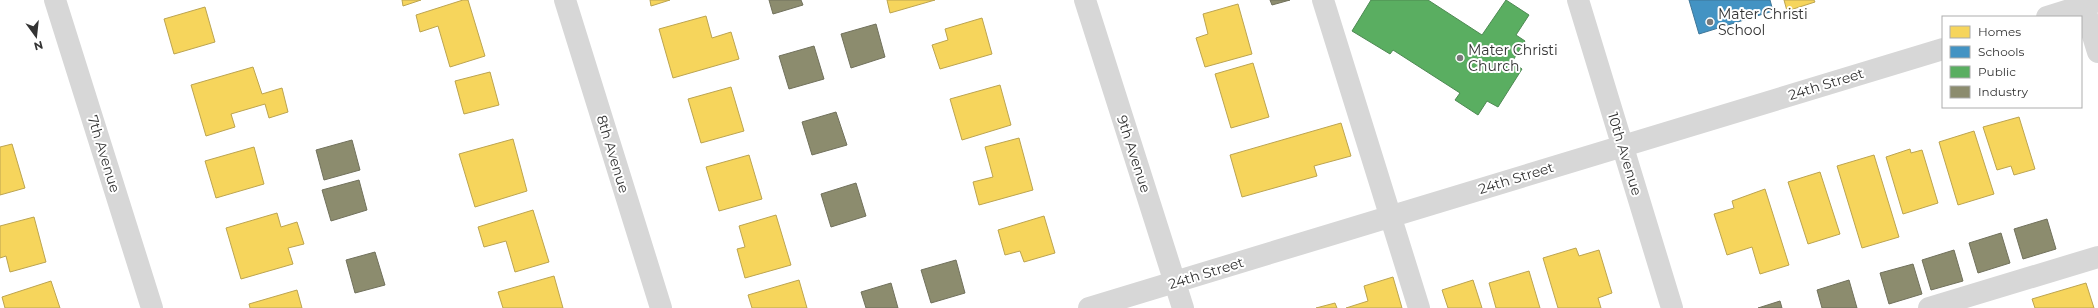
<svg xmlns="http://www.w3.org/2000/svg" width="2098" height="308" font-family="Montserrat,sans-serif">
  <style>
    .homes { fill: #f6d55c; stroke: #bca450 }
    .schools { fill: #4393c3; stroke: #3e7698 }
    .public { fill: #5aae61; stroke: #4e8953 }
    .industry { fill: #8c8c6e; stroke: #71715c }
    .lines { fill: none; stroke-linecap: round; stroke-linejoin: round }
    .minor { stroke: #d7d7d7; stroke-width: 22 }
    .poi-dot { fill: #7a7a7a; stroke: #fff; stroke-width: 1.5 }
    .labels { text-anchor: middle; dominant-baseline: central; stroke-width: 4; stroke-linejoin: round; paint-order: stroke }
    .poi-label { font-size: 14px; fill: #333; stroke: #fff; text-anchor: start }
    .street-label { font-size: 14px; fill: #333; stroke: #fff }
  </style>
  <rect width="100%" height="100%" fill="#fff"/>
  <path class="homes" d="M402,0H421L403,6Z
    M463,0H468L485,56L450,67L438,26L420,32L416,15Z
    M650,0H670L651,6Z
    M887,0H935L890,13Z
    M1784,0H1814L1815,2L1787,11Z
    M1238,4L1252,54L1205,67L1196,38L1208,34L1203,14Z
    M205,7L215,42L174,54L164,19Z
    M706,16L712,38L731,32L739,59L673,78L659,29Z
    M982,18L992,54L940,69L932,45L948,40L945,29Z
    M1253,63L1269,117L1231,128L1215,74Z
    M253,67L262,94L282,88L288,112L269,118L265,104L231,114L235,127L206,136L191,85Z
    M490,72L499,105L464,114L455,81Z
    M1000,85L1011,125L962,140L950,99Z
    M731,87L744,131L701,143L688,99Z
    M2019,117L2035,169L2014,175L2011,166L1997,170L1983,127Z
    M1341,123L1351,156L1314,166L1317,176L1242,197L1230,155Z
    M1974,131L1994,194L1958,205L1939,142Z
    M1019,138L1033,190L979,205L973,182L993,177L985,147Z
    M513,139L527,191L475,207L459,154Z
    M12,144L25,188L0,195V147Z
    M254,147L264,184L216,198L205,161Z
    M1910,149L1911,153L1922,150L1938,203L1903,214L1886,157Z
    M749,155L762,199L719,211L706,167Z
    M1874,155L1899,237L1862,248L1837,166Z
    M1820,172L1840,234L1808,244L1788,182Z
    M1765,189L1789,265L1760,274L1752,247L1727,255L1714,214L1734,208L1732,201Z
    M533,210L549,262L515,272L506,241L484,247L478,227Z
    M277,213L281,227L297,222L304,244L288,248L293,264L241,279L226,228Z
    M776,215L791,265L745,278L737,249L745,247L739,226Z
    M1044,216L1055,253L1024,262L1020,251L1005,255L998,230Z
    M34,217L46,262L10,272L6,256L0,258V226Z
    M1576,248L1579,256L1599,250L1612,293L1598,298L1601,308H1558L1543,258Z
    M1529,271L1540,308H1496L1489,283Z
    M554,276L563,308H503L498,292Z
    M1393,277L1402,308H1346L1368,301L1364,286Z
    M799,280L807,308H752L748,295Z
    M1473,280L1482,308H1448L1442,290Z
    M51,281L60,308H5L2,297Z
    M2086,283L2094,308H2035L2032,299Z
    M297,290L302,308H250L249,304Z
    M1335,303L1337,308H1316Z"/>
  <path class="schools" d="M1689,0H1770L1773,11L1699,34Z"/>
  <path class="public" d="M1371,0H1428L1482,35L1506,0L1529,15L1516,35L1525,41L1512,62L1522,69L1498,107L1487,101L1478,115L1455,100L1460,93L1393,50L1390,54L1352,31Z"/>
  <path class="industry" d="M769,0H801L803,5L773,14Z
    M1270,0H1290L1272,5Z
    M876,24L885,57L851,68L841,34Z
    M814,46L824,79L789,89L779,56Z
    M836,112L847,145L812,155L802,122Z
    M352,140L360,170L324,180L316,150Z
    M359,180L367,210L331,221L322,190Z
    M856,183L866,216L831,227L821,194Z
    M2047,219L2056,249L2023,259L2014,229Z
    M2001,233L2010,263L1978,273L1969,243Z
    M1954,250L1963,281L1931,290L1922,260Z
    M375,252L385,285L355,293L346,260Z
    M956,260L965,293L931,303L921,270Z
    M1913,264L1922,294L1889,304L1880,273Z
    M1849,280L1857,308H1822L1817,290Z
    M891,283L898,308H866L861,292Z
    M1780,301L1782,308H1758Z"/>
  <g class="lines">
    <path class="minor" d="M55,0L152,308
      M565,0L661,308
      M1085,0L1183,308
      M1323,0L1419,308
      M1578,0L1672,308
      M2082,0L2098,52
      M2047,17L2098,1
      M1089,308L1943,49
      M1929,308L2098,257"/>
  </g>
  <g class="poi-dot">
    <circle cx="1710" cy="22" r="4"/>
    <circle cx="1460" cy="58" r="4"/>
  </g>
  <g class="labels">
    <g class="poi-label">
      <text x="1718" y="14">Mater Christi<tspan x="1718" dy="16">School</tspan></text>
      <text x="1468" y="50">Mater Christi<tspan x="1468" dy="16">Church</tspan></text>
    </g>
    <g class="street-label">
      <text transform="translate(1826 84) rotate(-17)">24th Street</text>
      <text transform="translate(104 154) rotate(73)">7th Avenue</text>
      <text transform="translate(613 154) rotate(73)">8th Avenue</text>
      <text transform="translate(1134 154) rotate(72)">9th Avenue</text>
      <text transform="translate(1625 154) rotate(73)">10th Avenue</text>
      <text transform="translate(1516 178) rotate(-17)">24th Street</text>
      <text transform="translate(1206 273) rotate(-17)">24th Street</text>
    </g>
  </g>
  <rect x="1942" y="16" width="140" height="92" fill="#ffffff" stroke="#adadad"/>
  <rect x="1950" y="26" width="20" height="12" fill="#f6d55c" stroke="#adadad"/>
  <text x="1978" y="36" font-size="12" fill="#333333">Homes</text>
  <rect x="1950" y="46" width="20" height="12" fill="#4393c3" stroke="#adadad"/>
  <text x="1978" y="56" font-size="12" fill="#333333">Schools</text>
  <rect x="1950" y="66" width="20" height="12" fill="#5aae61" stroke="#adadad"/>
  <text x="1978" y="76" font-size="12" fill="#333333">Public</text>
  <rect x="1950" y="86" width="20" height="12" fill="#8c8c6e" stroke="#adadad"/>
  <text x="1978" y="96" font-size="12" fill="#333333">Industry</text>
  <g transform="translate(36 36) rotate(165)" stroke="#ffffff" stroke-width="3" paint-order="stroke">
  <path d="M0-3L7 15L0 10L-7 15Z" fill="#333333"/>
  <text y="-6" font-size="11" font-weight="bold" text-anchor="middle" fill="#333333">N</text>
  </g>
</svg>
